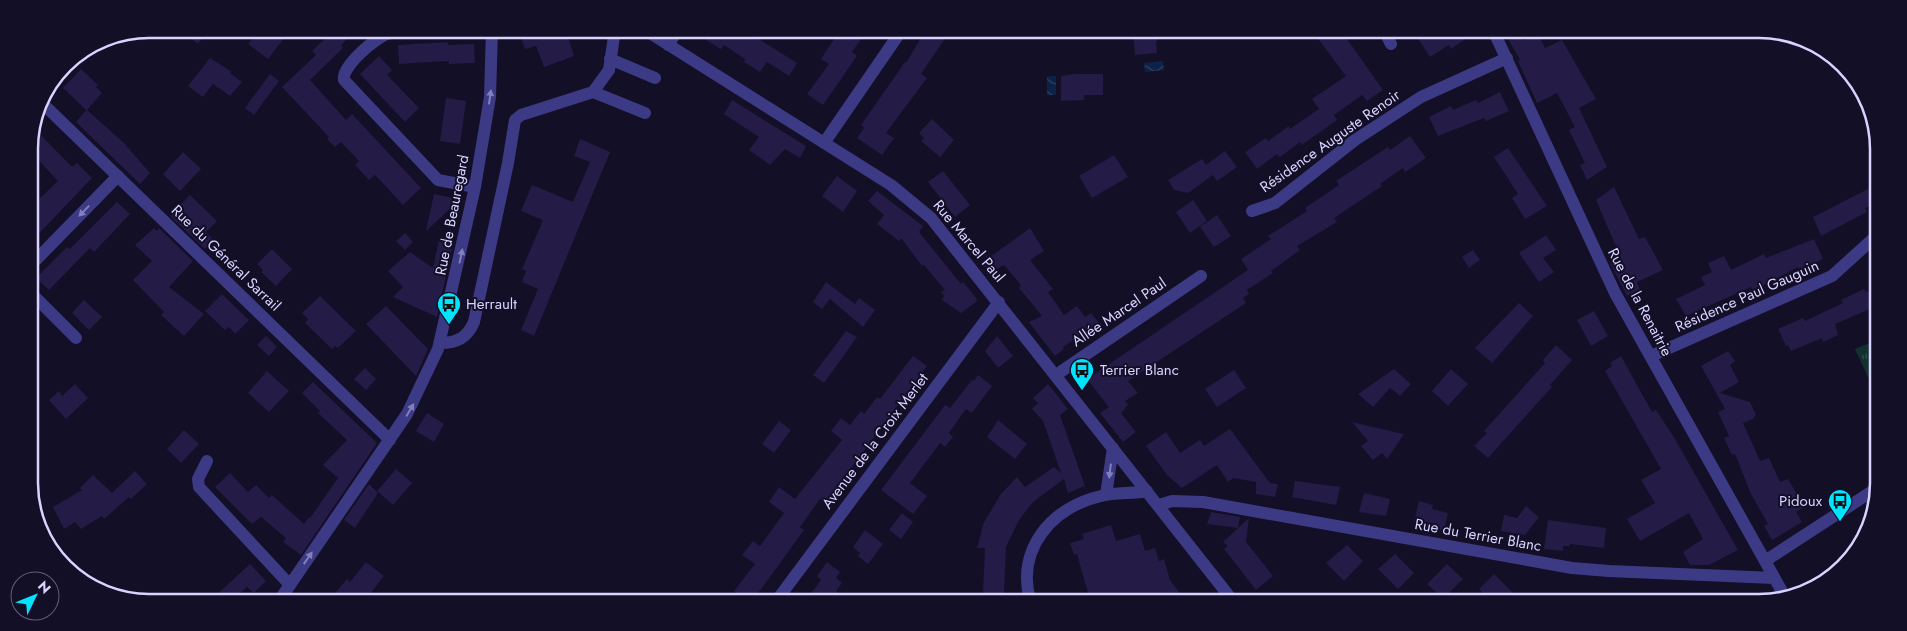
<svg xmlns="http://www.w3.org/2000/svg" width="1907" height="631" font-family="Jost,sans-serif">
  <style>
    .grass { fill: url(#grass-tufts) }
    .water { fill: url(#water-waves) }
    .building { fill: #241b47 }
    .lines { fill: none; stroke-linecap: round; stroke-linejoin: round }
    .minor { stroke: #3d3a85; stroke-width: 12 }
    .oneway { fill: #837fbc }
    .labels { text-anchor: middle; dominant-baseline: central; stroke-width: 4; stroke-linejoin: round; paint-order: stroke }
    .street-label { font-size: 15px; fill: #d9d4ff; stroke: #130f26 }
    .poi-label { font-size: 15px; fill: #d9d4ff; stroke: #130f26; text-anchor: start }
    .rim { fill: none; stroke: #d9d4ff; stroke-width: 2.5 }
  </style>
  <defs>
    <pattern id="grass-tufts" width="24" height="20" patternUnits="userSpaceOnUse" patternTransform="scale(1.25)"><rect width="24" height="20" fill="#12302f"/><path d="M3 7l-1-3M5 7V3M7 7l1-3M15 17l-1-3M17 17v-4M19 17l1-3" fill="none" stroke="#344d4e"/></pattern>
    <pattern id="water-waves" width="16" height="10" patternUnits="userSpaceOnUse" patternTransform="scale(1.25)"><rect width="16" height="10" fill="#0c2248"/><path d="M0 5q4-4 8 0t8 0" fill="none" stroke="#2f4163"/></pattern>
  </defs>
  <rect width="100%" height="100%" fill="#130f26"/>
  <path class="grass" d="M1875,341V377L1869,379L1855,349Z"/>
  <path class="water" d="M1163,61L1164,70L1145,72L1144,63Z
    M1047,76H1056V95H1047Z"/>
  <path class="building" d="M180,29H209L198,44Z
    M240,29H291L268,59L248,44L253,38Z
    M335,29H358L341,45L343,48L310,80L346,120L352,114L421,188L403,205L375,175L369,180L355,165L359,161L341,142L335,147L327,139L329,137L282,87L316,55L312,51Z
    M518,30H566L574,56L544,67L536,46L525,49Z
    M689,30H763L759,39L797,63L789,76L767,62L760,72L744,62L745,59L724,45L721,49Z
    M840,30L867,31L852,52L857,56L823,105L807,94L829,64L821,59Z
    M925,31H950L921,74L927,78L886,133L894,138L882,155L857,138L864,128L861,125L905,62L906,63Z
    M1133,31H1166L1156,42L1157,53L1135,55Z
    M1313,32H1342L1383,90L1367,101L1362,95L1334,115L1337,120L1302,145L1300,142L1280,157L1277,154L1257,169L1245,152L1266,138L1268,141L1289,126L1290,129L1319,109L1312,99L1346,76Z
    M1425,32H1476L1451,49L1449,45L1430,57L1417,37Z
    M1504,32H1519L1523,40L1538,33L1545,48L1562,40L1596,99L1579,108L1607,167L1587,180L1580,165L1585,163L1569,130L1575,127L1557,93L1537,103L1518,61L1520,60Z
    M448,42V45L474,44L475,63L449,64V61L399,64L398,45Z
    M379,56L392,70L387,75L419,108L405,122L360,74Z
    M210,58L232,72L230,73L242,82L230,96L213,84L203,97L188,86Z
    M81,69L98,85L96,87L102,93L87,110L124,143L150,173L140,184L76,122L86,110L63,88Z
    M270,74L279,81L254,115L245,108Z
    M1075,74H1103V95H1084V100L1061,101V76Z
    M1500,92L1509,111L1486,121L1484,118L1438,136L1429,117L1451,106L1453,110L1476,100L1478,103Z
    M446,98L466,101L460,144L440,141Z
    M732,100L806,146L800,158L785,149L770,165L749,150L759,137L724,114Z
    M932,119L954,140L940,157L921,141L924,138L919,133Z
    M32,126L72,167L77,163L92,178L30,243L29,218L38,208L34,204L58,181L29,150Z
    M1410,136L1426,158L1405,172L1403,168L1380,184L1382,186L1334,218L1337,222L1297,246L1300,250L1271,271L1273,273L1247,290L1249,294L1243,298L1246,303L1128,381L1138,393L1125,401L1128,405L1121,413L1136,432L1123,442L1100,413L1109,407L1087,379L1248,270L1241,259L1271,239L1268,236L1307,211L1305,208L1339,185L1336,181L1388,147L1390,150Z
    M580,139L610,152L534,336L521,330L538,289L522,282L526,271L522,269L543,220L521,211L532,185L573,202L590,162L574,156Z
    M1508,148L1547,206L1525,219L1512,198L1518,194L1494,157Z
    M1225,151L1237,167L1217,181L1213,175L1188,193L1174,190L1168,180L1202,159L1206,165Z
    M183,152L201,169L180,191L163,174Z
    M1114,155L1128,177L1092,198L1079,176Z
    M943,171L970,205L955,217L928,182Z
    M837,176L857,191L843,212L822,196Z
    M1876,185V203L1865,208L1867,212L1821,236L1813,217Z
    M1614,187L1639,239L1645,237L1663,270L1637,282L1640,290L1627,296L1610,263L1621,258L1596,200Z
    M877,191L923,226L919,232L961,284L963,282L977,299L976,302L961,313L942,300L944,296L941,292L945,290L924,265L922,266L901,238L899,241L877,224L884,215L868,201Z
    M434,194L453,198L451,208L426,231Z
    M190,195L217,221L206,232L212,238L205,249L170,216Z
    M1193,200L1207,221L1190,233L1176,212Z
    M117,202L130,214L94,252L90,248L49,290L36,278L67,247L70,249Z
    M1217,215L1231,236L1214,247L1200,227Z
    M154,228L157,231L159,228L193,261L169,287L204,314L184,336L161,315L164,312L133,280L152,261L135,245Z
    M1030,228L1044,251L1030,260L1053,289L1048,292L1064,315L1077,306L1085,317L1091,313L1099,323L1063,347L1064,349L1055,356L1029,322L1042,316L1019,288L1021,285L1004,265L990,273L982,263Z
    M405,233L413,242L405,250L396,241Z
    M1546,235L1556,250L1543,258L1554,272L1539,282L1519,253Z
    M1814,239L1823,259L1799,270L1798,267L1753,291L1751,287L1686,316L1676,299L1705,285L1701,277L1712,272L1708,263L1724,256L1731,270L1764,254L1766,258Z
    M439,240L453,243L437,317L393,297L403,287L388,271L410,252L433,268Z
    M272,249L292,269L276,286L261,272L263,270L257,264Z
    M1473,250L1480,260L1469,268L1462,257Z
    M826,282L855,304L859,298L875,310L863,327L830,299L822,309L813,302Z
    M1875,288V307L1835,324L1838,335L1823,342L1822,338L1791,351L1788,345L1786,346L1778,329L1803,318L1805,321L1843,303L1841,300L1864,289L1866,292Z
    M222,294L249,320L235,334L229,327L225,330L205,311Z
    M320,296L356,331L338,348L335,346L332,349L305,323L308,319L302,313Z
    M84,300L102,317L89,330L72,313Z
    M1519,303L1533,316L1492,363L1475,348Z
    M386,306L428,349L416,376L366,324Z
    M1594,311L1608,336L1591,346L1577,320Z
    M846,331L857,337L824,383L813,375Z
    M266,336L277,347L269,356L257,345Z
    M997,336L1013,356L998,368L985,351Z
    M1556,345L1572,360L1550,385L1552,387L1488,458L1474,446L1487,433L1484,431L1545,363L1543,360Z
    M1728,351L1735,361L1730,365L1739,382L1720,393L1750,402L1756,414L1753,419L1743,423L1760,461L1769,458L1780,482L1788,479L1804,507L1796,512L1802,522L1772,540L1764,526L1768,524L1751,494L1735,454L1732,455L1724,438L1729,436L1718,412L1725,409L1701,366Z
    M913,356L927,366L825,503L820,499L800,527L804,530L753,600H745L734,591L755,564L742,555L753,541L760,546L784,513L769,502L779,487L795,499L842,440L831,431L841,418L850,425L861,411L864,414L877,397L880,399Z
    M1621,356L1652,412L1656,410L1675,439L1738,550L1709,565H1690L1683,552L1703,539L1689,513L1640,541L1627,519L1655,503L1641,480L1661,469L1605,371L1612,366L1610,363Z
    M365,368L376,379L366,390L354,379Z
    M1394,369L1411,384L1400,396L1390,388L1373,407L1358,394Z
    M1451,369L1468,384L1448,406L1432,391Z
    M1234,370L1246,388L1217,407L1205,389Z
    M267,371L289,391L269,412L248,393Z
    M978,375L992,386L972,413L966,409L949,433L953,437L945,447L940,443L910,483L927,496L913,514L881,490L945,405L950,408L972,380L974,381Z
    M313,382L377,443L301,555L283,542L286,538L261,517L252,524L215,487L230,473L248,492L256,485L269,498L272,495L304,524L309,517L310,518L338,478L323,465L347,440L318,413L320,411L302,393Z
    M75,384L88,398L66,419L49,400L59,391L62,396Z
    M1048,384L1068,409L1060,415L1085,486L1068,493L1064,479L1033,502L1019,520L1006,547L1004,594L983,593L985,548H977L984,522L1001,494L1017,477L1025,487L1054,467L1061,473L1043,421L1032,409L1038,403L1033,398Z
    M427,413L444,424L434,442L416,431Z
    M998,420L1027,444L1015,459L987,437Z
    M779,421L791,430L774,453L762,444Z
    M1352,422L1394,432L1404,434L1387,459L1382,453L1373,460L1361,446L1368,441Z
    M1230,429L1270,483L1278,484L1275,497L1256,494V482L1233,478L1228,482L1217,465L1182,488L1167,475L1146,446L1166,432L1180,453L1200,440L1204,446Z
    M184,430L199,444L181,463L167,449Z
    M396,469L412,483L393,505L377,491Z
    M135,471L147,484L131,499L129,497L104,519L102,516L81,529L75,522L64,529L53,507L82,490L80,488L93,475L112,493Z
    M1295,481L1340,487L1336,505L1292,497Z
    M369,484L378,493L355,528L344,520Z
    M1364,493L1390,499L1386,516L1359,512Z
    M1419,501L1433,505L1432,509L1448,513L1444,531L1414,522Z
    M1526,506L1539,517L1525,535L1501,531L1504,515L1517,518Z
    M1211,512L1240,517L1238,528L1249,518L1246,542L1273,576L1256,590L1224,549L1228,546L1223,542L1238,528L1207,524Z
    M902,513L913,522L901,539L889,530Z
    M1548,520L1606,528L1604,548L1570,544L1569,546H1563V551L1544,549Z
    M1111,525L1116,541L1140,534L1145,551L1155,548L1159,561L1164,559L1170,580L1186,601L1090,600L1077,554L1074,555L1070,543L1084,539L1082,534Z
    M865,530L883,544L868,564L858,556L860,553L853,547Z
    M1347,545L1363,561L1344,581L1326,563Z
    M1395,554L1414,573L1398,589L1378,569Z
    M366,562L384,576L366,599H330L347,579L350,582Z
    M827,562L840,572L836,578L842,583L836,591L847,600H806L821,580L817,576Z
    M250,564L266,581L254,593L247,587L235,598H213Z
    M1447,564L1463,579L1443,599L1427,584Z
    M1494,574L1513,593L1505,601H1491L1479,589Z"/>
  <g class="lines">
    <path class="minor" d="M426,29C414,31 399,30 387,34C375,38 341,67 344,80L438,180L475,187
      M645,30L891,185L931,218L1233,601
      M1093,32L1094,31
      M1385,32L1391,44
      M1494,32L1615,293L1784,595
      M668,45L678,30
      M610,59L655,78
      M593,92L645,113
      M39,100L390,440
      M824,143L901,31
      M1252,211L1275,203L1355,140L1421,97L1507,58
      M30,266L118,176
      M30,292L76,338
      M440,343C457,343 467,338 474,322L508,163L515,120L521,115L593,92L609,70L615,30
      M1651,356L1832,276L1875,237
      M1056,375L1201,276
      M207,461L198,479L199,487L290,585
      M1106,495L1113,448
      M1159,505L1172,501L1203,502L1572,568L1609,571L1774,578
      M1765,561L1874,490
      M281,598L407,414L438,349L475,187L490,97L492,30
      M777,600L999,302
      M1030,600C1016,549 1052,507 1101,496C1116,492 1132,494 1147,491"/>
  </g>
  <defs><path id="oneway-solid" d="M-6-.8H1V-3.2L6.5 0L1 3.2V.8H-6Z" transform="scale(1.25)"/></defs>
  <g class="oneway">
    <use href="#oneway-solid" transform="translate(490 97) rotate(-82)"/>
    <use href="#oneway-solid" transform="translate(84 211) rotate(134)"/>
    <use href="#oneway-solid" transform="translate(461 256) rotate(-78)"/>
    <use href="#oneway-solid" transform="translate(410 410) rotate(-60)"/>
    <use href="#oneway-solid" transform="translate(1110 471) rotate(97)"/>
    <use href="#oneway-solid" transform="translate(308 558) rotate(-55)"/>
  </g>
  <defs>
    <g id="bus-pin" transform="scale(1.25)"><path d="M0 17L-7.5 6A9.5 9.5 0 1 1 7.5 6Z" fill="#00e5ff" stroke="#130f26"/><path d="M-5-6H5V4H4V6H2V4H-2V6H-4V4H-5ZM-3.5-4V0h7V-4ZM-3.5 1.2v1.5H-2V1.2ZM2 1.2v1.5H3.5V1.2Z" fill="#111"/></g>
  </defs>
  <g fill-rule="evenodd">
    <use href="#bus-pin" x="449" y="304"/>
    <use href="#bus-pin" x="1082" y="370"/>
    <use href="#bus-pin" x="1840" y="501"/>
  </g>
  <g class="labels">
    <g class="street-label">
      <text transform="translate(1330 141) rotate(-35)">Résidence Auguste Renoir</text>
      <text transform="translate(452 215) rotate(-79)">Rue de Beauregard</text>
      <text transform="translate(969 241) rotate(50)">Rue Marcel Paul</text>
      <text transform="translate(226 258) rotate(44)">Rue du Général Sarrail</text>
      <text transform="translate(1747 296) rotate(-24)">Résidence Paul Gauguin</text>
      <text transform="translate(1640 302) rotate(62)">Rue de la Renaitrie</text>
      <text transform="translate(1119 312) rotate(-34)">Allée Marcel Paul</text>
      <text transform="translate(875 441) rotate(-53)">Avenue de la Croix Merlet</text>
      <text transform="translate(1478 535) rotate(10)">Rue du Terrier Blanc</text>
    </g>
    <g class="poi-label">
      <text x="466" y="304">Herrault</text>
      <text x="1100" y="370">Terrier Blanc</text>
      <text x="1822" y="501" text-anchor="end">Pidoux</text>
    </g>
  </g>
  <path d="M0 0H1907V631H0ZM149 38H1759A111 111 0 0 1 1870 149V483A111 111 0 0 1 1759 594H149A111 111 0 0 1 38 483V149A111 111 0 0 1 149 38Z" fill="#130f26" fill-rule="evenodd"/>
  <path class="rim" d="M149 38H1759A111 111 0 0 1 1870 149V483A111 111 0 0 1 1759 594H149A111 111 0 0 1 38 483V149A111 111 0 0 1 149 38Z"/>
  <g transform="translate(35 596) rotate(47)"><circle r="24" fill="#130f26" stroke="#625e7d"/>
  <path d="M0-4L9 19L0 12L-9 19Z" fill="#00e5ff"/>
  <text y="-8" font-size="14" font-weight="bold" text-anchor="middle" fill="#d9d4ff">N</text>
  </g>
</svg>
